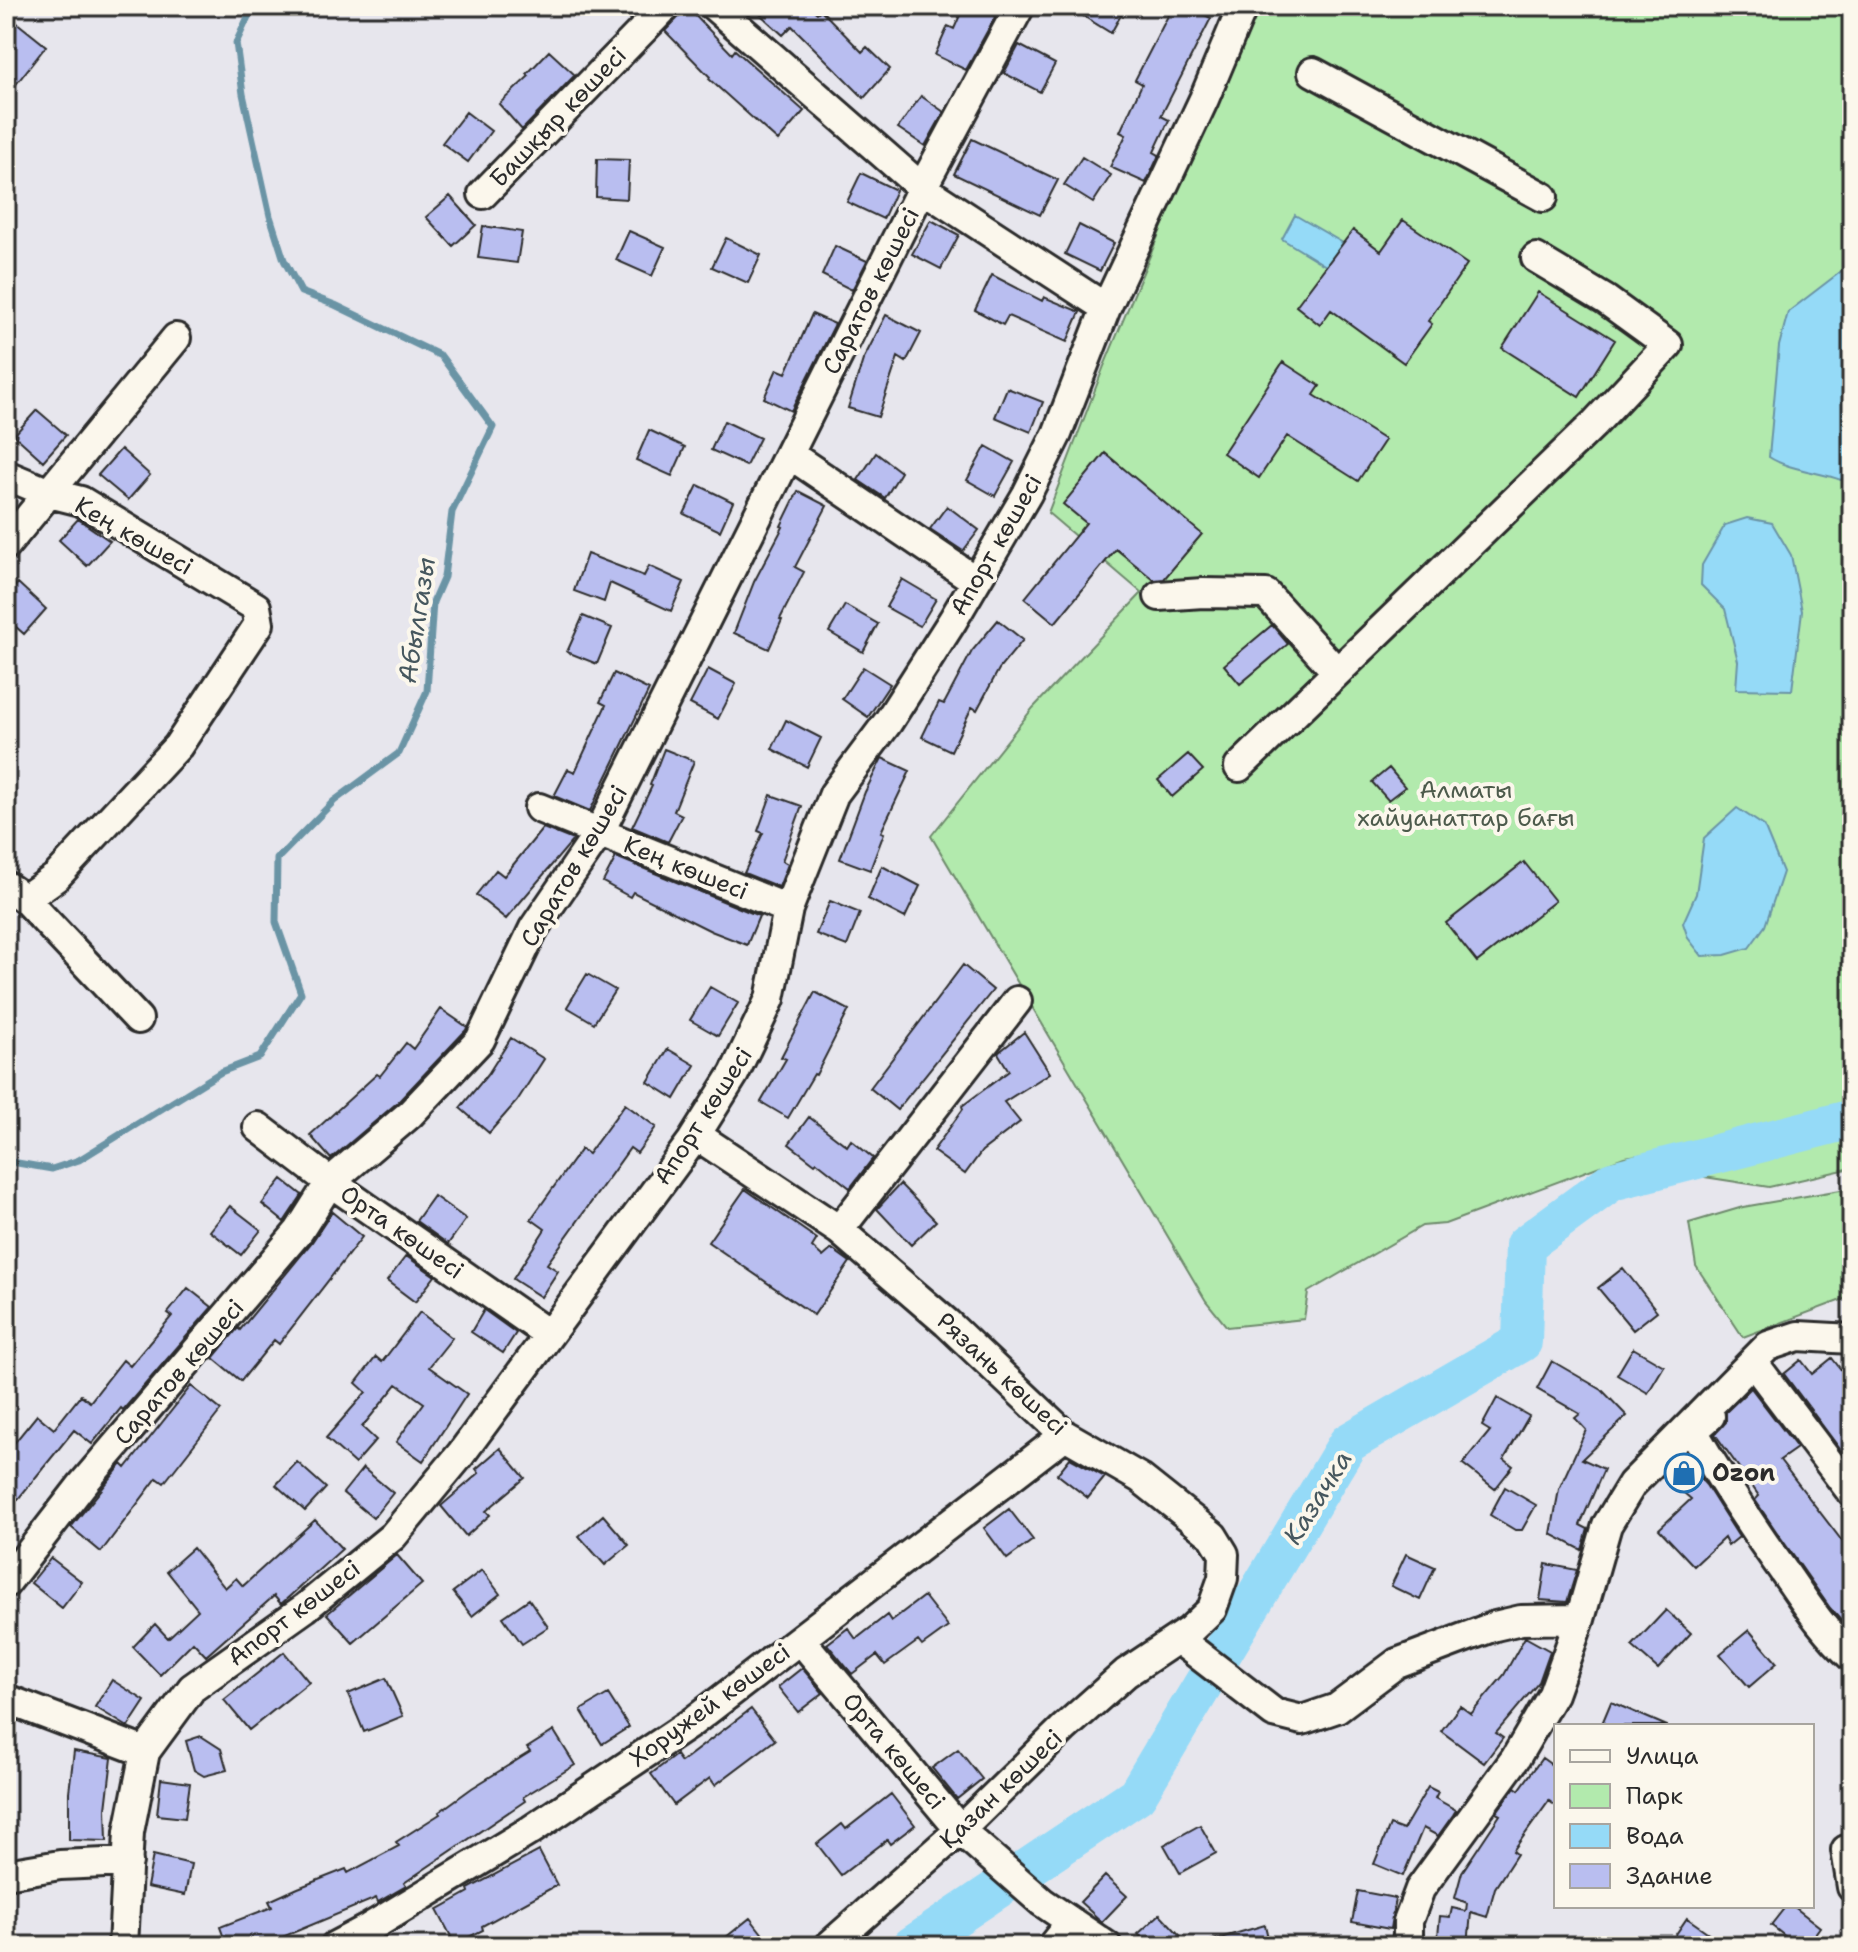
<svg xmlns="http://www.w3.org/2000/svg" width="1858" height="1952" font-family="'Shantell Sans',sans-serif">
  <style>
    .green { fill: #b2eaad; stroke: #6e8a6c; stroke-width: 2 }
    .water { fill: #95daf7; stroke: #6b94a5; stroke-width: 2 }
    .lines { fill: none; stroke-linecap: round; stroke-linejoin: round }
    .stream { stroke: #6b94a5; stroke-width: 7 }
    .river { stroke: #95daf7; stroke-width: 40 }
    .building { fill: #b9bef0; stroke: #2b2b2b; stroke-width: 2 }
    .minor-casing { stroke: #2b2b2b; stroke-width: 34 }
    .minor { stroke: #fbf7ec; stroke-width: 28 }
    .labels { text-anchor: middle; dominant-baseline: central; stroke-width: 8; stroke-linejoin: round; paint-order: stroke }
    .street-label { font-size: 24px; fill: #2b2b2b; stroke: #fbf7ec }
    .park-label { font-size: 24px; fill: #4d5b4c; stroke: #fbf7ec }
    .poi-label { font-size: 24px; font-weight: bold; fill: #2b2b2b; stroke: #fbf7ec; text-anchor: start }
    .water-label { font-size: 26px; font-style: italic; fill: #46575e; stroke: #fbf7ec }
  </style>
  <rect width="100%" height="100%" fill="#e7e6ed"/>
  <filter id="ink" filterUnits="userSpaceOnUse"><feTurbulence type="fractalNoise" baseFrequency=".0125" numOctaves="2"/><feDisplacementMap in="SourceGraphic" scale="16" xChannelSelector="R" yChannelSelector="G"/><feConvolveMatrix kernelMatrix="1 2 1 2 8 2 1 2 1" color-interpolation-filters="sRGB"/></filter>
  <g filter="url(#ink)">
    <path class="green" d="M1254,6H1852V1168L1769,1187L1666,1171L1645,1154L1624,1157L1445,1224L1422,1226L1308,1292L1304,1319L1227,1327L1206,1301L931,836L1033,708L1142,593L1048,513L1104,366Z
      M1852,1188V1296L1743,1337L1696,1266L1689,1223L1743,1207Z"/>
    <path class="water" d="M1295,215L1343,243L1326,266L1282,239Z
      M1852,263V474L1841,480C1818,472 1787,469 1769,457L1779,346L1788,312Z
      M1747,518L1772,523L1791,555L1802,611L1792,690L1736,689L1738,661L1725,609L1701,585L1702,565L1725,525Z
      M1737,808L1764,826L1783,872L1765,926L1749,948L1725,955L1702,956L1688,938L1683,923L1696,894L1704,838Z"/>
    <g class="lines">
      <path class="stream" d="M6,1161L52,1169L79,1160L221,1072L260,1057L301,993L276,922L277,859L334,801L399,753L427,691L433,602L444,577L452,512L493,427L441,356L335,305L301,292L284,260L270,216L243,94L236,43L253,6"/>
      <path class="river" d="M912,1946L1137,1795L1348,1443L1522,1342L1525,1245L1612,1181L1852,1119"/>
    </g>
    <path class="building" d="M683,6H686L732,54L735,50L804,111L778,141L709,79L710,77L665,31L679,17Z
      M751,6H809L817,13L821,10L862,52L867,47L890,69L864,98L792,26L783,35Z
      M964,6L1000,8L966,70L935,55L948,26L954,29Z
      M1067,6H1126L1111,33Z
      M1173,6H1186L1211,18L1161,116L1169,120L1154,152L1159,155L1146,183L1110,167L1126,135L1120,132L1142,84L1135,80Z
      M16,22L46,46L6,97V35Z
      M1019,45L1055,64L1040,92L1004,73Z
      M549,51L575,75L522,130L499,104L529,76L527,74Z
      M921,96L944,112L925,146L898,128Z
      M466,112L491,131L468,162L442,143Z
      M972,139L1058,180L1040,215L954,174Z
      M1082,157L1111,175L1093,203L1064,185Z
      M597,159L629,160L627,199L596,197Z
      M861,173L896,190L883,219L847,202Z
      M450,196L476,225L453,246L426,217Z
      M931,220L959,235L941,269L912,254Z
      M1403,220L1467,264L1428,321L1432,324L1404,363L1331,310L1320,325L1296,306L1353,230L1381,251Z
      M1079,225L1114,243L1100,271L1065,254Z
      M483,226L522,232L517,263L478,258Z
      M629,231L665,247L652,276L616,260Z
      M726,238L761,255L748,283L712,267Z
      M835,246L867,261L852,290L822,275Z
      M992,275L1042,301L1044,297L1080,312L1067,342L1008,316L1003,325L975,310Z
      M1538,292L1615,340L1579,397L1502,348Z
      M812,314L835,324L791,411L764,398L777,369L786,373Z
      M886,315L921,333L906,362L898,357L878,417L848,408L863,360Z
      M1283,362L1320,386L1314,395L1385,440L1358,481L1287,436L1259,478L1223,453Z
      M1007,388L1043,402L1031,432L995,417Z
      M37,410L66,435L43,461L14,435Z
      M724,421L760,438L746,466L711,450Z
      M649,430L685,447L672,476L636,460Z
      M986,446L1014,462L995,496L967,480Z
      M121,449L150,475L128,500L98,475Z
      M876,453L901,472L885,498L858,480Z
      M1105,453L1202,534L1164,579L1154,580L1116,549L1055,623L1025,598L1086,523L1063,504Z
      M698,485L733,502L720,531L684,514Z
      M798,491L827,506L795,567L804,572L780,619L782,620L769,649L734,633L754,582L783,527L781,526Z
      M947,506L979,530L963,551L930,529Z
      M78,519L110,541L87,566L59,540Z
      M587,554L644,576L649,566L684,582L671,611L610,583L604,602L574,591Z
      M902,579L936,599L920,626L886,607Z
      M18,583L46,609L24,634L6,618V596Z
      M845,605L878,624L863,652L829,632Z
      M583,616L612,628L597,664L567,652Z
      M998,620L1023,640L999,669L977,710L972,707L951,751L922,737L939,702L944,704L972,651Z
      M1272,625L1288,644L1240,684L1224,665Z
      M863,667L890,684L868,717L842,699Z
      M708,669L736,684L718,719L690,704Z
      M614,673L649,690L590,811L554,796L568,769L575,772L606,705L600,702Z
      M786,720L821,738L807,767L772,749Z
      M664,749L694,761L674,811L682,815L668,842L632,827L652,786L650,785Z
      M1188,754L1203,770L1172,797L1158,780Z
      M882,758L910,771L881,832L884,833L870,870L840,859L865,792Z
      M1389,768L1405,787L1388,800L1372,782Z
      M771,795L802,806L782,861L788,864L779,887L744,873L763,833L758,831Z
      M543,828L573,840L506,919L476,895L496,870L504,876Z
      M616,857L759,916L747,945L711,931L633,892L630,897L603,882Z
      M1524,862L1555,901L1477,962L1446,923Z
      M882,866L920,886L905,918L868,899Z
      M830,901L860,913L847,946L816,934Z
      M963,965L993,990L897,1110L870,1088Z
      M587,974L615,990L594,1023L567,1007Z
      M710,987L738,1003L718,1036L690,1020Z
      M815,992L849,1010L816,1075L814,1074L788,1118L761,1102L786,1059L781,1057Z
      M441,1009L467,1027L466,1030L398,1102L331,1159L310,1135L377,1074L380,1076L406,1043L413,1049Z
      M1024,1032L1050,1073L1004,1102L1020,1122L982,1151L965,1174L933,1151L963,1109L962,1106L1009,1071L998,1053Z
      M511,1038L544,1059L517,1101L489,1133L460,1108L488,1074Z
      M668,1049L695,1065L675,1099L648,1082Z
      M625,1104L656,1127L637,1153L630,1148L547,1264L558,1271L541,1297L513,1279L545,1229L531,1219L581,1149L588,1154Z
      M809,1117L847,1146L851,1140L873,1158L850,1188L817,1162L815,1164L789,1144Z
      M282,1179L302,1195L284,1222L262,1204Z
      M900,1184L936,1221L911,1245L877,1209Z
      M745,1189L817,1239L812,1247L823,1257L832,1249L850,1262L814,1315L708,1242Z
      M434,1196L466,1219L448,1244L416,1221Z
      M230,1206L261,1230L241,1255L210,1231Z
      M332,1212L362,1237L279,1344L274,1340L241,1381L213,1358L238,1328L240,1330L312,1242Z
      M406,1256L435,1276L415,1302L387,1281Z
      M1623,1268L1657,1311L1633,1330L1598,1288Z
      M188,1288L212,1307L123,1410L121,1408L92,1444L74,1430L6,1514V1453L37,1415L54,1429L81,1395L90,1402L123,1360L130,1366L172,1316L168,1313Z
      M484,1310L516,1333L503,1353L471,1332Z
      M420,1312L452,1338L429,1367L467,1394L423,1461L396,1442L424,1403L397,1384L362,1427L376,1440L355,1464L326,1438L366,1392L356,1383L376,1357L382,1362Z
      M1633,1348L1664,1366L1648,1393L1617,1375Z
      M1832,1358L1852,1384V1465L1784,1374L1801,1360L1812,1374Z
      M1552,1361L1602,1390L1627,1416L1582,1459L1604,1469L1580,1525L1588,1529L1582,1550L1551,1534L1559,1489L1586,1430L1575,1418L1580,1414L1537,1389Z
      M191,1386L221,1410L164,1483L157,1478L101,1552L71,1527L122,1464L126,1468Z
      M1751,1388L1797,1448L1780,1460L1852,1554V1633L1830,1608L1776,1531L1755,1500L1759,1496L1715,1434L1726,1422V1412Z
      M1497,1398L1529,1416L1504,1459L1513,1466L1495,1489L1463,1464L1490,1431L1482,1426Z
      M500,1448L525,1478L486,1511L490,1515L466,1536L441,1506L479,1473L476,1469Z
      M1070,1458L1105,1477L1088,1498L1057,1474Z
      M1682,1458L1706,1485L1739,1537L1728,1546L1724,1538L1694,1566L1659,1529L1691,1499L1664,1476Z
      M297,1462L326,1488L305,1511L276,1485Z
      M363,1468L393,1493L373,1518L343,1493Z
      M1505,1487L1536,1505L1522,1530H1515L1490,1515Z
      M1009,1509L1033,1540L1007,1559L984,1528Z
      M603,1515L629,1545L605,1565L579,1536Z
      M315,1520L342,1549L281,1604L274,1596L206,1656L193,1642L160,1675L133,1647L155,1624L168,1638L198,1610L167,1571L193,1548L225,1588L236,1578L243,1586Z
      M1406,1554L1435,1567L1420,1600L1391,1586Z
      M397,1555L422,1584L353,1643L327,1614Z
      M51,1558L82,1582L62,1608L31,1583Z
      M1546,1564L1577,1570L1567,1602L1540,1600Z
      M482,1570L500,1594L472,1616L453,1592Z
      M924,1596L948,1627L922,1646L918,1641L885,1665L877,1655L852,1674L827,1644L848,1628L856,1639L887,1615L891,1621Z
      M529,1599L548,1627L522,1644L503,1617Z
      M1666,1610L1691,1633L1658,1669L1632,1646Z
      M1749,1630L1777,1663L1749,1687L1720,1654Z
      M1525,1637L1550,1651L1539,1682L1496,1733L1503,1738L1484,1763L1441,1731L1460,1706L1471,1714L1504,1675Z
      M284,1652L309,1682L249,1730L224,1700Z
      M802,1668L823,1693L798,1712L778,1687Z
      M386,1678L403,1716L364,1732L348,1694Z
      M112,1680L145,1701L128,1727L95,1707Z
      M608,1694L629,1727L602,1744L581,1710Z
      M1611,1702L1667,1726H1601Z
      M751,1709L775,1740L715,1785L710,1778L674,1805L651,1774L676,1755L681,1762Z
      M554,1731L575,1765L523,1797L525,1801L404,1883L406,1886L378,1902L376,1898L261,1946H227L220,1927L272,1907L269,1901L298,1888L346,1869L348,1873L399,1846L396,1842L440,1814L439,1812L472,1788L530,1752L527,1748Z
      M201,1736L221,1749L227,1770L204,1776L194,1770L186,1741Z
      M958,1749L982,1779L957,1799L932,1768Z
      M74,1751L112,1758L106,1809L107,1841L69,1840V1792Z
      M1542,1758L1556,1768V1806L1549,1801L1513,1851L1517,1854L1495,1888L1487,1917L1471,1912L1468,1946H1437L1440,1916L1450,1917L1452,1908L1466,1911L1467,1903L1455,1898L1462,1872L1500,1815L1496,1813L1515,1787L1519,1790Z
      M161,1779L190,1783L185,1818L157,1815Z
      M1428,1787L1438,1792L1435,1798L1456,1810L1453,1815L1438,1836L1423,1828L1403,1876L1374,1864L1390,1825L1403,1830Z
      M891,1794L915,1825L890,1844L887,1840L841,1875L817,1844L842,1824L846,1829Z
      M1200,1825L1216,1853L1180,1873L1164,1845Z
      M539,1851L557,1885L482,1926L483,1930L455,1944L437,1910L469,1892L468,1889Z
      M153,1855L191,1864L185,1895L147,1887Z
      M1105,1876L1127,1896L1102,1922L1080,1902Z
      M1358,1891L1395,1898L1390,1929L1352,1922Z
      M1786,1906H1793L1820,1927L1806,1946H1797L1771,1925Z
      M1160,1914L1190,1946H1150L1138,1934Z
      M750,1918L772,1946H715Z
      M1687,1918L1727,1946H1668Z
      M1265,1925L1270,1946H1211L1210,1941Z"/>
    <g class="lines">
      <g class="minor-casing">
        <path id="minor" d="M714,6L922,188L1106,308
          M1313,72L1543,197
          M483,194L666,6
          M789,454L976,581
          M6,475L49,493L81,501L256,607L259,624L178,746L56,877L25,899
          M6,545L176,338
          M1159,596L1203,593L1266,594L1337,672
          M1239,767L1594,424L1668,345L1606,300L1536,258
          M539,808L788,909
          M6,886L25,899L138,1019
          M258,1127L330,1182L548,1334
          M696,1135L839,1230L947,1323L1065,1435L1140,1478L1213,1536L1224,1554L1223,1578L1212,1609L1189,1631L1126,1673L1064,1728L960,1830L829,1946
          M839,1230L1017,1001
          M1753,1362L1852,1493
          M1710,1416L1693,1431C1722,1481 1753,1529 1787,1576C1807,1605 1825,1633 1852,1657
          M6,1583L82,1485L299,1231L330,1182L410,1114L480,1040L534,928L599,833L922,188L1020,6
          M800,1639L960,1830L1042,1902L1107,1946
          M1178,1639L1274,1713L1302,1720L1337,1708L1397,1663L1495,1626L1521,1620L1580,1619
          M6,1699L145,1752
          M1846,1850L1852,1887
          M6,1874L60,1865L128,1862
          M123,1946L129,1832L145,1752L192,1688L305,1608L393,1536L461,1454L692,1141L734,1074L770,999L788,909L834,794L888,722L953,620L1027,494L1057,434L1106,308L1204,99L1243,6
          M335,1946L369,1928L531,1830L691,1723L1065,1435
          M1052,1946L1071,1922
          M1408,1946V1921L1420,1889L1515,1759L1553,1694L1580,1619L1607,1525L1632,1484L1768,1346L1798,1336L1852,1339"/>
      </g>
      <use href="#minor" class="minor"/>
    </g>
  </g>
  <defs>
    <g id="shop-ring" transform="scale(2)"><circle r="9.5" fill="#fbf7ec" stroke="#1f6fb2" stroke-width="1.5"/><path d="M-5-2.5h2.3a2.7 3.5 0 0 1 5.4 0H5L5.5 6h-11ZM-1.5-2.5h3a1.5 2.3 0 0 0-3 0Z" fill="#1f6fb2"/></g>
  </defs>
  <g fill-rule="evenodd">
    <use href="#shop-ring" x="1684" y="1473"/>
  </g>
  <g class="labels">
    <g class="street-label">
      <text transform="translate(558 117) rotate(-46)">Башқыр көшесі</text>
      <text transform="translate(871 291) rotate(-63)">Саратов көшесі</text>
      <text transform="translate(134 536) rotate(30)">Кең көшесі</text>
      <text transform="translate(996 545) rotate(-60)">Апорт көшесі</text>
      <text transform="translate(574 866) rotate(-59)">Саратов көшесі</text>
      <text transform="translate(686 868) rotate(22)">Кең көшесі</text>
      <text transform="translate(703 1116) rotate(-57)">Апорт көшесі</text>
      <text transform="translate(402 1232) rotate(35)">Орта көшесі</text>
      <text transform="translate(179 1372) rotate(-49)">Саратов көшесі</text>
      <text transform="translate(1002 1374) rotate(43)">Рязань көшесі</text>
      <text transform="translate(294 1613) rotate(-37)">Апорт көшесі</text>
      <text transform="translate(710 1705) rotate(-36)">Хоружей көшесі</text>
      <text transform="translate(894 1751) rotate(50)">Орта көшесі</text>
      <text transform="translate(1001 1789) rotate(-44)">Қазан көшесі</text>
    </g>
    <g class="park-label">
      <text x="1466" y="790">Алматы<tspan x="1466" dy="28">хайуанаттар бағы</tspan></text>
    </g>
    <g class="poi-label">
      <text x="1712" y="1473">Ozon</text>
    </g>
    <g class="water-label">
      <text transform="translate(416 620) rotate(-81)">Абылгазы</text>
      <text transform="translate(1317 1497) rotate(-58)">Казачка</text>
    </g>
  </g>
  <rect width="1858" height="1952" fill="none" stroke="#fbf7ec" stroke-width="32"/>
  <rect x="16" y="16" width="1826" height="1920" fill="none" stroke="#2b2b2b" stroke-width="3" filter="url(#ink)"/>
  <rect x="1554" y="1724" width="260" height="184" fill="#fbf7ec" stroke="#a8a59f" stroke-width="2"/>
  <rect x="1570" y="1750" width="40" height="12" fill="#fbf7ec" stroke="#a8a59f" stroke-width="2"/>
  <text x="1626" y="1764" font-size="24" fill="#2b2b2b">Улица</text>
  <rect x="1570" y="1784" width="40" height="24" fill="#b2eaad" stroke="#a8a59f" stroke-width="2"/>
  <text x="1626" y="1804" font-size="24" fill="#2b2b2b">Парк</text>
  <rect x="1570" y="1824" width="40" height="24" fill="#95daf7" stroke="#a8a59f" stroke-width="2"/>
  <text x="1626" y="1844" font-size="24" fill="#2b2b2b">Вода</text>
  <rect x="1570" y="1864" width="40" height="24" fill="#b9bef0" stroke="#a8a59f" stroke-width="2"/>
  <text x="1626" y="1884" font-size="24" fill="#2b2b2b">Здание</text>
</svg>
